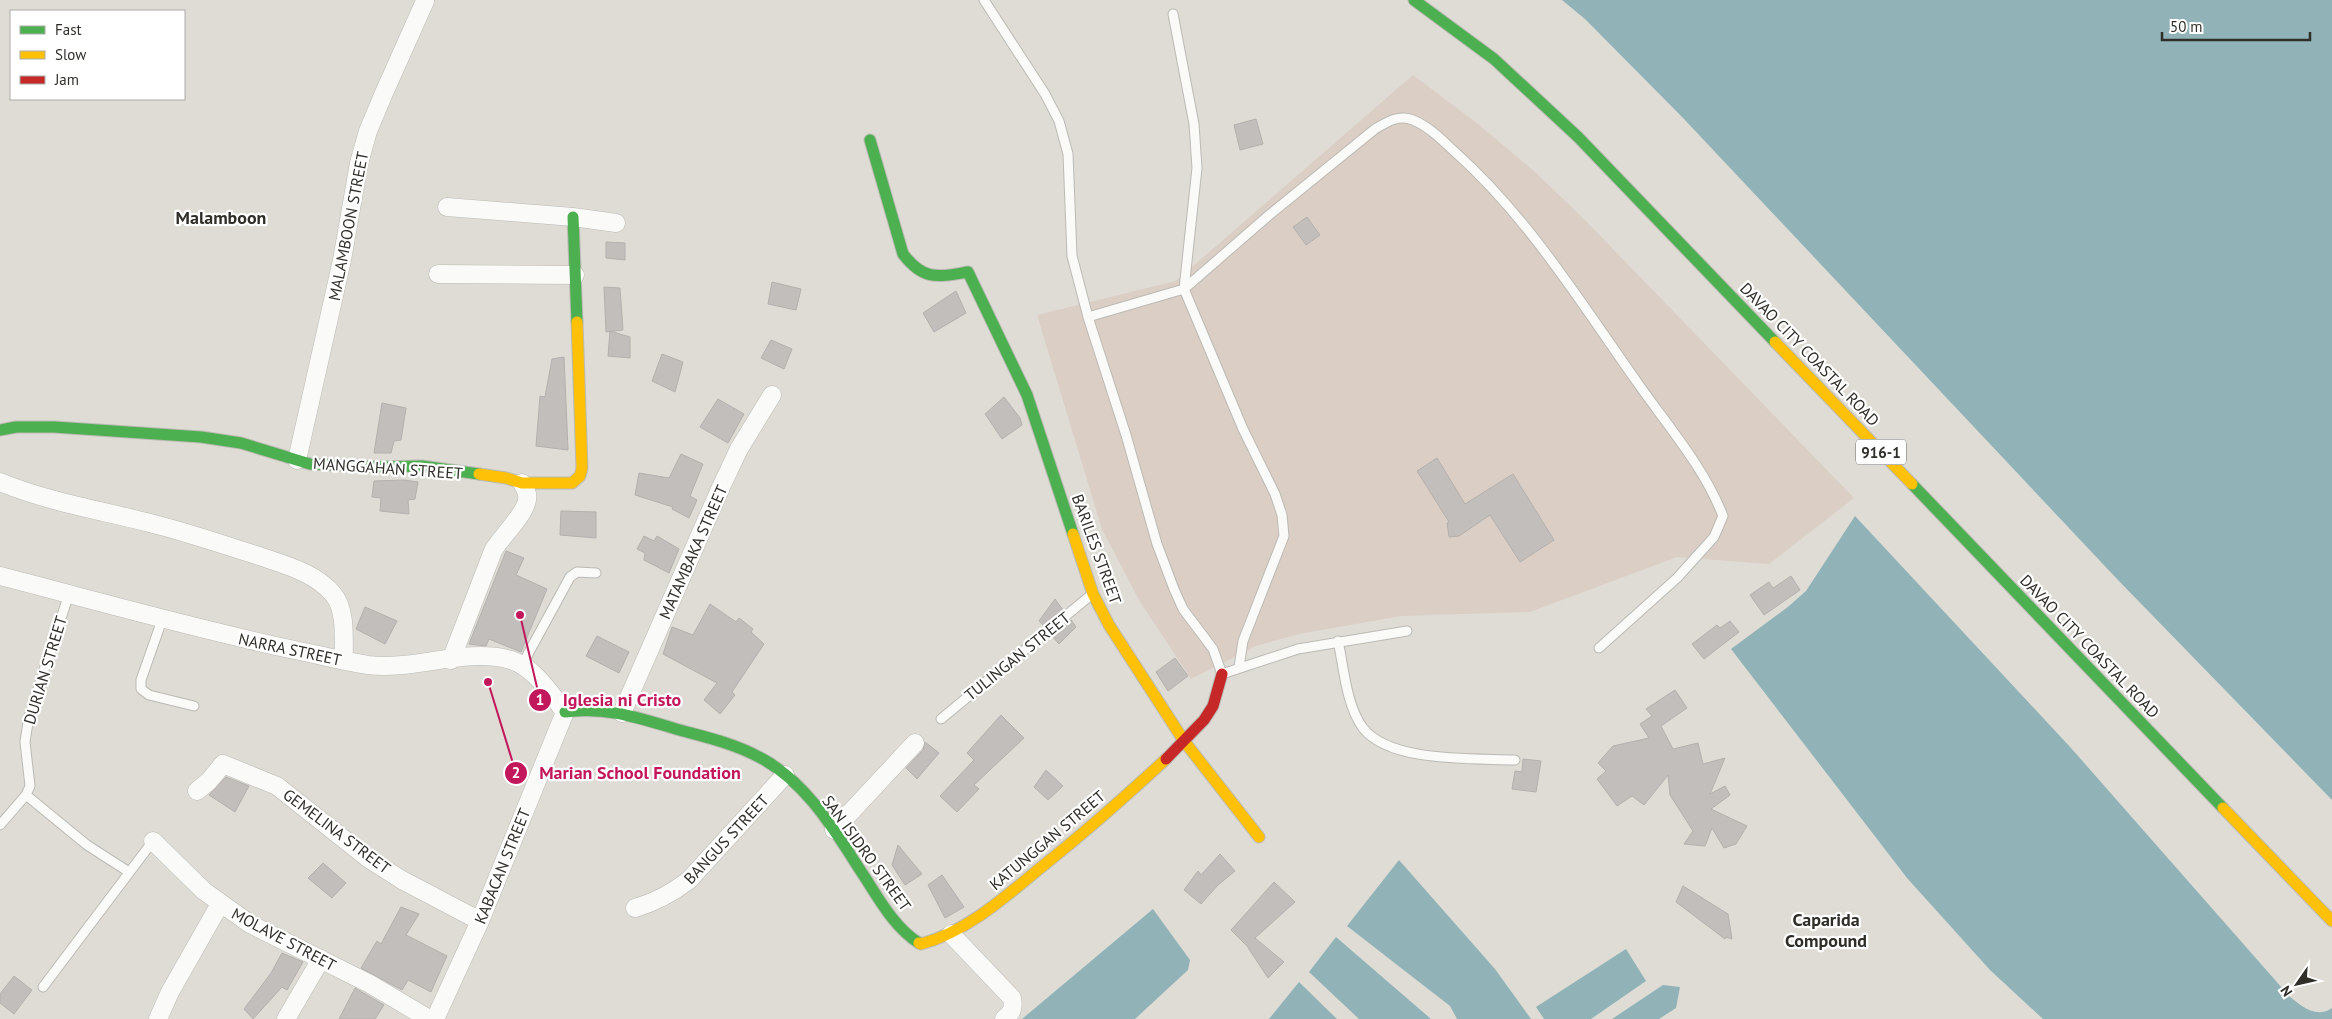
<svg xmlns="http://www.w3.org/2000/svg" width="2332" height="1019" font-family="'PT Sans',sans-serif">
  <style>
    .industrial { fill: #dbcec5 }
    .water { fill: #91b3b8 }
    .building { fill: #c2bebc; stroke: #b3b0ad }
    .lines { fill: none; stroke-linecap: round; stroke-linejoin: round }
    .lane-casing { stroke: #bbbab4; stroke-width: 11 }
    .street-casing { stroke: #bbbab4; stroke-width: 19 }
    .fast-casing { stroke: #bbbab4; stroke-width: 13 }
    .slow-casing { stroke: #bbbab4; stroke-width: 13 }
    .jam-casing { stroke: #bbbab4; stroke-width: 13 }
    .lane { stroke: #fafaf9; stroke-width: 9 }
    .street { stroke: #fafaf9; stroke-width: 18 }
    .fast { stroke: #4caf50; stroke-width: 11 }
    .slow { stroke: #ffc107; stroke-width: 11 }
    .jam { stroke: #c62828; stroke-width: 11 }
    .labels { text-anchor: middle; dominant-baseline: central; stroke-width: 4.5; stroke-linejoin: round; paint-order: stroke }
    .shield { fill: #fff; stroke: #6d6d69; stroke-width: 1 }
    .shield-label { font-size: 15px; font-weight: bold; fill: #2f2e29 }
    .street-label { font-size: 16px; fill: #2f2e29; stroke: #fff }
    .neighbourhood-label { font-size: 18px; font-weight: bold; fill: #2f2e29; stroke: #fff }
    .leader { fill: none; stroke: #c2185b; stroke-width: 2 }
    .callout-dot { fill: #c2185b; stroke: #fff; stroke-width: 2 }
    .mark-label { font-size: 15px; text-anchor: middle; font-weight: bold; fill: #fff }
    .callout-label { font-size: 18px; text-anchor: middle; font-weight: bold; fill: #c2185b; stroke: #fff; stroke-width: 4.5; stroke-linejoin: round; paint-order: stroke }
  </style>
  <rect width="100%" height="100%" fill="#dedcd5"/>
  <path class="industrial" d="M1413,75L1478,124L1536,173L1582,217L1854,498L1769,564L1677,557L1530,612L1401,616L1299,634L1256,646L1191,679L1139,600L1102,529L1037,315L1176,281Z"/>
  <path class="water" d="M1562,0H2332V800L2117,579L1684,119L1585,19Z
    M1855,516L2071,748L2289,996C2301,1006 2316,1019 2332,1008V1019H2043L1990,970L1907,878L1731,649L1789,606L1806,591Z
    M1399,860L1495,969L1531,1019H1457L1450,1006L1347,926Z
    M1153,909L1190,960L1188,970L1135,1019H1022Z
    M1336,937L1431,1019H1359L1309,972Z
    M1626,949L1646,981L1591,1019H1544L1536,1007Z
    M1299,982L1337,1019H1269Z
    M1663,985L1680,987L1676,1008L1659,1019H1612Z"/>
  <path class="building" d="M1256,119L1263,144L1240,150L1234,125Z
    M1307,217L1320,235L1306,245L1293,227Z
    M606,242L625,243V260L606,258Z
    M772,282L801,289L796,310L768,304Z
    M604,287L620,288L623,330L606,332Z
    M956,291L966,313L934,332L923,313Z
    M610,331L630,337V358L608,356Z
    M771,340L792,349L784,369L761,358Z
    M662,354L683,362L675,392L652,381Z
    M564,357L568,450L536,446L540,396L545,397L552,359Z
    M1004,397L1020,418L1022,425L1002,439L985,414Z
    M718,399L744,414L728,443L700,427Z
    M382,403L406,408L401,440L394,441L391,453H374Z
    M681,454L703,464L690,496L697,500L689,518L672,509L673,507L635,495L639,473L669,478Z
    M1437,458L1465,504L1513,474L1554,540L1520,562L1490,515L1459,536L1449,537L1447,523L1449,522L1417,471Z
    M404,480L418,482L415,499L408,500L409,514L380,511L381,498L372,497L374,481Z
    M561,511L596,512V538L560,535Z
    M644,536L654,541L657,536L679,549L669,573L644,560L645,553L637,549Z
    M506,551L524,558L516,575L547,589L521,652L489,639L486,646L469,644Z
    M1791,576L1800,590L1764,615L1750,595L1769,582L1773,588Z
    M1055,599L1063,610L1044,626L1039,621Z
    M710,604L736,622L739,618L753,629L751,632L764,644L732,692L735,695L720,714L704,700L717,683L663,654L672,627L693,635Z
    M365,607L397,621L385,644L356,629Z
    M1071,620L1076,627L1059,644L1052,636Z
    M1730,621L1739,632L1704,659L1692,644L1717,625L1720,628Z
    M597,636L629,652L619,673L586,656Z
    M1175,658L1188,676L1168,691L1156,672Z
    M1675,690L1687,708L1661,726L1673,749L1698,743L1703,764L1725,758L1710,794L1725,786L1730,795L1711,809L1747,826L1736,844L1724,848L1712,828L1705,846L1684,844L1693,831L1670,795L1668,775L1644,805L1632,796L1617,806L1597,779L1606,771L1598,763L1613,746L1649,738L1640,724L1652,716L1646,709Z
    M1001,715L1024,738L974,785L979,789L957,812L940,796L974,760L967,753Z
    M925,742L939,753L917,779L906,768L923,750Z
    M1523,759L1541,761L1536,792L1512,789L1515,771L1522,772Z
    M1046,770L1063,786L1048,800L1034,787Z
    M226,777L249,786L235,812L209,795Z
    M898,845L922,874L905,885L892,865Z
    M1220,854L1235,871L1218,885L1201,904L1184,890L1198,871L1201,875Z
    M323,863L346,883L332,898L308,878Z
    M942,875L964,907L945,918L928,885Z
    M1274,882L1295,902L1255,938L1284,962L1268,978L1247,946L1231,930Z
    M1683,886L1728,914L1732,939L1726,937L1725,939L1676,902Z
    M401,907L419,914L406,935L447,956L431,992L408,980L402,990L361,968L377,941L381,944Z
    M282,953L303,962L287,990L282,987L253,1019L244,1009L271,973Z
    M14,976L32,990L14,1014L0,1003V994Z
    M355,988L384,1005L375,1019H339Z"/>
  <g class="lines">
    <g class="lane-casing">
      <path id="lane" d="M984,0L1045,94L1059,121L1068,154L1072,256L1088,317L1126,435L1157,544L1174,589L1183,609L1213,649L1222,674L1298,649L1407,631
        M1173,14L1194,124L1197,168L1184,289L1243,429L1275,494L1282,515L1284,536L1243,641L1239,667
        M1088,317L1184,289L1268,216L1375,129C1387,122 1399,114 1413,120C1430,127 1442,140 1455,152C1528,217 1581,303 1637,382C1667,425 1704,467 1723,516L1714,537L1677,578L1599,648
        M162,620L141,680V689L149,695L194,706
        M1338,641C1344,668 1346,705 1363,728C1390,763 1474,758 1515,760
        M522,665L570,577L577,572L596,573
        M941,719L1091,595
        M26,795L87,845L129,872
        M0,825L26,795L30,786L25,742L29,716L69,594
        M43,987L153,841"/>
    </g>
    <g class="street-casing">
      <path id="street" d="M447,207L573,217L616,223
        M438,274L575,275
        M297,460L342,260L359,163L368,131L384,93L425,1
        M0,482C49,502 99,510 150,523C186,532 221,544 256,555C282,564 315,572 333,594C347,611 343,639 344,660
        M0,576C97,601 192,628 290,649C316,654 342,661 368,665C414,671 466,647 511,660C534,667 551,694 565,712L480,921L435,1019
        M451,660L493,551C501,536 531,510 527,494C526,490 524,486 522,483
        M622,713L721,487L739,449L772,395
        M197,791L209,781L223,764L277,786L369,859L402,880L480,921
        M834,830L915,743
        M153,841L204,891L250,924L370,984L429,1019
        M635,908C656,902 671,894 689,880L785,775
        M951,934L1012,998C1014,1008 1012,1013 1004,1019
        M158,1019L170,992L220,904
        M286,1019L321,959"/>
    </g>
    <g class="fast-casing">
      <path id="fast" d="M1414,0L1494,59L1578,137L1775,342
        M870,140L903,254C924,281 937,277 968,272L1027,395L1073,534
        M573,217L577,322
        M0,430L16,427H54L201,437L241,443L310,464L378,467L422,466L479,474
        M1912,484L2223,808
        M565,712C605,706 639,718 676,729C705,737 733,743 759,757C808,782 837,835 866,879C880,901 896,929 919,943"/>
    </g>
    <g class="slow-casing">
      <path id="slow" d="M1775,342L1912,484
        M479,474L506,478L522,483H572L580,476L582,468L577,322
        M1073,534L1093,594L1109,625L1184,741L1259,837
        M2223,808L2332,921
        M919,943L921,944C966,932 1004,898 1039,869C1083,834 1125,797 1166,759"/>
    </g>
    <g class="jam-casing">
      <path id="jam" d="M1166,759L1204,720L1213,706L1222,674"/>
    </g>
    <use href="#lane" class="lane"/>
    <use href="#street" class="street"/>
    <use href="#fast" class="fast"/>
    <use href="#slow" class="slow"/>
    <use href="#jam" class="jam"/>
  </g>
  <g class="labels">
    <rect class="shield" x="1856" y="439.5" width="50" height="25" rx="4"/>
    <g class="shield-label">
      <text x="1881" y="452">916-1</text>
    </g>
    <g class="street-label">
      <text transform="translate(348 226) rotate(-79)">MALAMBOON STREET</text>
      <text transform="translate(1810 354) rotate(46)">DAVAO CITY COASTAL ROAD</text>
      <text transform="translate(388 468) rotate(4)">MANGGAHAN STREET</text>
      <text transform="translate(1097 549) rotate(70)">BARILES STREET</text>
      <text transform="translate(693 552) rotate(-66)">MATAMBAKA STREET</text>
      <text transform="translate(2090 646) rotate(46)">DAVAO CITY COASTAL ROAD</text>
      <text transform="translate(290 649) rotate(12)">NARRA STREET</text>
      <text transform="translate(1017 656) rotate(-39)">TULINGAN STREET</text>
      <text transform="translate(45 670) rotate(-73)">DURIAN STREET</text>
      <text transform="translate(337 831) rotate(37)">GEMELINA STREET</text>
      <text transform="translate(726 839) rotate(-47)">BANGUS STREET</text>
      <text transform="translate(1047 840) rotate(-40)">KATUNGGAN STREET</text>
      <text transform="translate(867 853) rotate(54)">SAN ISIDRO STREET</text>
      <text transform="translate(502 866) rotate(-68)">KABACAN STREET</text>
      <text transform="translate(284 939) rotate(28)">MOLAVE STREET</text>
    </g>
    <g class="neighbourhood-label">
      <text x="221" y="217">Malamboon</text>
      <text x="1826" y="919">Caparida<tspan x="1826" dy="21">Compound</tspan></text>
    </g>
  </g>
  <path class="leader" d="M520 615L540 700M488 682L516 773"/>
  <g class="callout-dot">
    <circle cx="520" cy="615" r="5"/>
    <circle cx="488" cy="682" r="5"/>
    <circle cx="540" cy="700" r="12"/>
    <circle cx="516" cy="773" r="12"/>
  </g>
  <g class="mark-label">
    <text x="540" y="705">1</text>
    <text x="516" y="778">2</text>
  </g>
  <g class="callout-label">
    <text x="622" y="706">Iglesia ni Cristo</text>
    <text x="640" y="779">Marian School Foundation</text>
  </g>
  <rect x="10" y="10" width="175" height="90" fill="#ffffff" stroke="#acaba9"/>
  <rect x="20" y="26" width="25" height="8" fill="#4caf50" stroke="#acaba9"/>
  <text x="55" y="35" font-size="15" fill="#2f2e29">Fast</text>
  <rect x="20" y="51" width="25" height="8" fill="#ffc107" stroke="#acaba9"/>
  <text x="55" y="60" font-size="15" fill="#2f2e29">Slow</text>
  <rect x="20" y="76" width="25" height="8" fill="#c62828" stroke="#acaba9"/>
  <text x="55" y="85" font-size="15" fill="#2f2e29">Jam</text>
  <g transform="translate(2297 984) rotate(236)" stroke="#ffffff" stroke-width="4" paint-order="stroke">
  <path d="M0-4L9 19L0 12L-9 19Z" fill="#2f2e29"/>
  <text y="-8" font-size="14" font-weight="bold" text-anchor="middle" fill="#2f2e29">N</text>
  </g>
  <path d="M2162 32v8h148v-8" fill="none" stroke="#2f2e29" stroke-width="2.5"/>
  <text x="2170" y="32" font-size="15" fill="#2f2e29" stroke="#ffffff" stroke-width="4" paint-order="stroke">50 m</text>
</svg>
